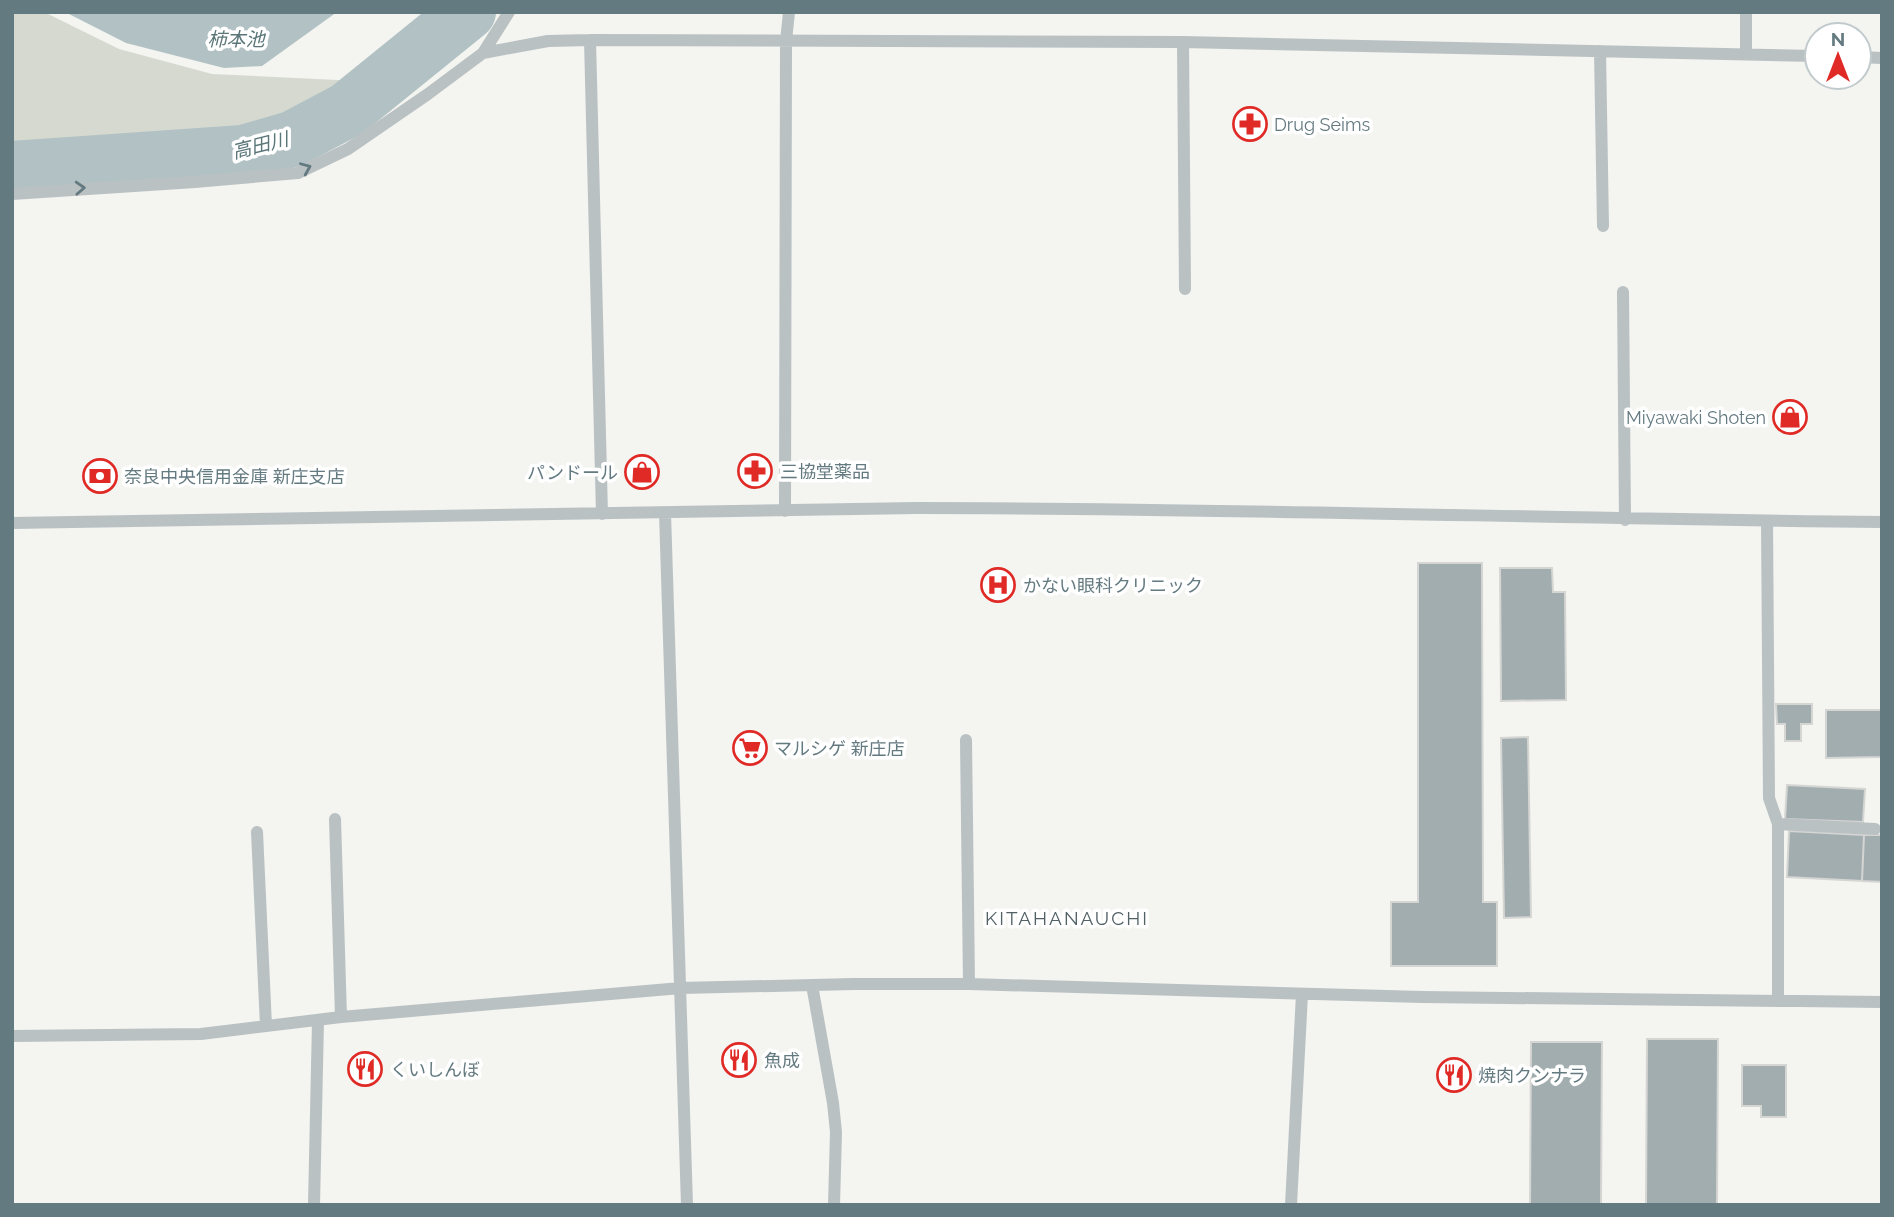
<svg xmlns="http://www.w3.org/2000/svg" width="1894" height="1217" font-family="Raleway,'Noto Sans JP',sans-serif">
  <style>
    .green { fill: #d5d9d0 }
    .water { fill: #b2c2c4 }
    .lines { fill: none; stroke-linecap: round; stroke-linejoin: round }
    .river { stroke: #b2c2c4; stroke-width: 56 }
    .building { fill: #a2adb0; stroke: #d5d5d3; stroke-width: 2 }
    .minor { stroke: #bac1c3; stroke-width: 12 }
    .oneway { stroke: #647a81 }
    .labels { text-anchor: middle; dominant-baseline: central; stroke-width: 7; stroke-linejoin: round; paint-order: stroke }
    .poi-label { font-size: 18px; fill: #647a81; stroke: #fff; text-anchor: start }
    .water-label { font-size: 19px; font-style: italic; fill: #5a7678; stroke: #fff }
    .neighbourhood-label { font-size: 19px; letter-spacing: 2px; fill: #526166; stroke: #fff }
  </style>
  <rect width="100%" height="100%" fill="#f4f4f0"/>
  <path class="green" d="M12,12H44L119,49L212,74L358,81L338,105L296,128L240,143L12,163Z"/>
  <path class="water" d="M65,12H337L262,66L224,68L126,43Z"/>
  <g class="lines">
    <path class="river" d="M12,169L243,153L292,139L347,110L468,12"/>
  </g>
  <path class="building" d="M1418,563H1482L1483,902H1497V966H1391V902H1418Z
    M1500,568H1552L1553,592H1565L1566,700L1501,701Z
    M1776,704H1812V724H1801V741H1785V724H1777Z
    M1826,710H1882V757L1826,758Z
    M1528,737L1531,917L1504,918L1501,738Z
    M1787,785L1865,789L1863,822L1785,819Z
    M1789,831L1864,835L1862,881L1787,877Z
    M1864,835H1882V882L1862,881Z
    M1647,1039H1718L1717,1205H1646Z
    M1531,1042H1602L1601,1205H1530Z
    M1742,1065H1786V1117H1761V1106H1742Z"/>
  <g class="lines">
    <path class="minor" d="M590,40L602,514
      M1183,42L1185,289
      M1600,51L1603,226
      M483,53L548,41L590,40L1183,42L1817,56
      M1746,54V12
      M1859,57L1882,58
      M12,194L195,182L298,173L348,149L428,94L483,53L509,12
      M1623,292L1625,520
      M785,511L786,41L789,12
      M665,513L687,1205
      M1767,521L1769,798L1778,824V1001
      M12,523L916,508C1238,508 1560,519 1882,522
      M966,740L969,984
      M335,819L341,1017
      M1778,824L1875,829
      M257,832L266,1026
      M812,985L833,1103L836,1132L834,1205
      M12,1036L201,1034L341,1017L681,988L854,984H969L1422,997L1882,1002
      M314,1205L318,1021
      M1291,1205L1302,994"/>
  </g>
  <defs><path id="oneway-chevron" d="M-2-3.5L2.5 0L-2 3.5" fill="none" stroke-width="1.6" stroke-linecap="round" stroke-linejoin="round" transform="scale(1.75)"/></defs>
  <g class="oneway">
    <use href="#oneway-chevron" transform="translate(306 168) rotate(-23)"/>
    <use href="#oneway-chevron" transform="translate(80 188) rotate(-3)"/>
  </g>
  <defs>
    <g id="pharmacy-ring" transform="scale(1.75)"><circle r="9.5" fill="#fff" stroke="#df2a26" stroke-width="1.5"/><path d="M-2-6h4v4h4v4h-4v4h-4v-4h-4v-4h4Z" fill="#df2a26"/></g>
    <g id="shop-ring" transform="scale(1.75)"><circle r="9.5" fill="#fff" stroke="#df2a26" stroke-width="1.5"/><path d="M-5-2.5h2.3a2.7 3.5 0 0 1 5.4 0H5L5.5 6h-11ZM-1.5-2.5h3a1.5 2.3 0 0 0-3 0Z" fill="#df2a26"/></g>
    <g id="bank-ring" transform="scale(1.75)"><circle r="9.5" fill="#fff" stroke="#df2a26" stroke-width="1.5"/><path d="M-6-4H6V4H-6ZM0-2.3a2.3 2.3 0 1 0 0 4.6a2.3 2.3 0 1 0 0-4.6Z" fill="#df2a26"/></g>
    <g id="hospital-ring" transform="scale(1.75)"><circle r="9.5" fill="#fff" stroke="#df2a26" stroke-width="1.5"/><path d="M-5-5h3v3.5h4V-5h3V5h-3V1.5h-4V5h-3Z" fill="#df2a26"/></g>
    <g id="supermarket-ring" transform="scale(1.75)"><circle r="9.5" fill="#fff" stroke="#df2a26" stroke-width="1.5"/><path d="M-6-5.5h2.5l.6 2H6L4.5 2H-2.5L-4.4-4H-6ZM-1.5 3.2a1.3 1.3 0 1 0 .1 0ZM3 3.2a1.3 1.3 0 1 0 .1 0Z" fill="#df2a26"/></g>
    <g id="restaurant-ring" transform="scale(1.75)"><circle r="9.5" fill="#fff" stroke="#df2a26" stroke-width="1.5"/><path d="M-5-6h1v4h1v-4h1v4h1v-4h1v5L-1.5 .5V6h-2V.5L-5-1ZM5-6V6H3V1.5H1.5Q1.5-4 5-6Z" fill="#df2a26"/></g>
  </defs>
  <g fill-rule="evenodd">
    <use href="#pharmacy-ring" x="1250" y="124"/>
    <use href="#shop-ring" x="1790" y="417"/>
    <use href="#pharmacy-ring" x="755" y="471"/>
    <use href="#shop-ring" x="642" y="472"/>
    <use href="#bank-ring" x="100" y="476"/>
    <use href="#hospital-ring" x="998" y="585"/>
    <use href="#supermarket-ring" x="750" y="748"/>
    <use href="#restaurant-ring" x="739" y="1060"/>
    <use href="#restaurant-ring" x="365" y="1069"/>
    <use href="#restaurant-ring" x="1454" y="1075"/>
  </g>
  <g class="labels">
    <g class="poi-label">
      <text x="1274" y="124">Drug Seims</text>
      <text x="1766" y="417" text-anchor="end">Miyawaki Shoten</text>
      <text x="780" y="471">三協堂薬品</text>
      <text x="618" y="472" text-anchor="end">パンドール</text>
      <text x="124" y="476">奈良中央信用金庫 新庄支店</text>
      <text x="1023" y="585">かない眼科クリニック</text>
      <text x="774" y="748">マルシゲ 新庄店</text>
      <text x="764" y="1060">魚成</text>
      <text x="390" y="1069">くいしんぼ</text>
      <text x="1478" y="1075">焼肉クンナラ</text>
    </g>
    <g class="water-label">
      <text x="236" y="39">柿本池</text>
      <text transform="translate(260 145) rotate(-14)">高田川</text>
    </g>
    <g class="neighbourhood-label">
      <text x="1067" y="918">KITAHANAUCHI</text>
    </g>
  </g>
  <rect width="1894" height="1217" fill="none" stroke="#647a81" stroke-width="28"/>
  <g transform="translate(1838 56)"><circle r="33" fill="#ffffff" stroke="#c1cacd" stroke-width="2"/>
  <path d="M0-5L12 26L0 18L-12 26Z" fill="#df2a26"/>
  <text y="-10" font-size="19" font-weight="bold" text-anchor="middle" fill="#647a81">N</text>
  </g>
</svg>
